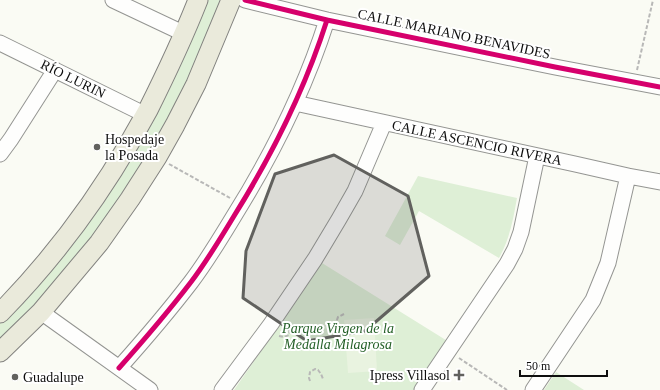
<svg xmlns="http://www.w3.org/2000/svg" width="660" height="390" font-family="'Times New Roman',serif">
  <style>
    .green { fill: #deefd6 }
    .pitch { fill: #e9f3e0 }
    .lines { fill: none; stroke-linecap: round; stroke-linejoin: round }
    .minor-casing { stroke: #949592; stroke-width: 17 }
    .major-casing { stroke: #82827f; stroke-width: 21 }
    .path { stroke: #b8b8b7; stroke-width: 2; stroke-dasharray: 4 2; stroke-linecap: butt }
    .minor { stroke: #fefefd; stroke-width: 15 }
    .major { stroke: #eaeadb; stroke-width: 19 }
    .cycleway-casing { stroke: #fff; stroke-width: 8 }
    .cycleway { stroke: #d6006c; stroke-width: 5 }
    .marked { fill: #61615e; fill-opacity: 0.2; stroke: #61615e; stroke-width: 3; stroke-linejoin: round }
    .poi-dot { fill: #61615e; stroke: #fff; stroke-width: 1.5 }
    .labels { text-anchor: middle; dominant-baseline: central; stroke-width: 4; stroke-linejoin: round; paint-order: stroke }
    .street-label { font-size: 14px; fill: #0e0e0e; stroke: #fff }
    .poi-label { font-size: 14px; fill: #0e0e0e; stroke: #fff; text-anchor: start }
    .park-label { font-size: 14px; font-style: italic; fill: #256028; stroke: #fff }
  </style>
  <rect width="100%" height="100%" fill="#fafbf4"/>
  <path class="green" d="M206,0H223L186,90L144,163L76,261L0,343V322L51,266Z
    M418,176L517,198C513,220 510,238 499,258L419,211L400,245L385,236Z
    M322,263L449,342L416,390H234L292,307Z
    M556,372L584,390H544Z"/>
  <path class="pitch" d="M374,318L377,371L348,373L344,320Z"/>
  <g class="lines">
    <g class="minor-casing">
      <path id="minor" d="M113,0L185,34
        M245,0L327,20L555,67L660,87
        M0,43L146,115
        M295,103L575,164L628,176L660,182
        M0,154L11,139L55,70
        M41,312L150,390
        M119,368C144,340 168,312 191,282C207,261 220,239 234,216C272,155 305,89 327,20
        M222,390L271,324L315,259L339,219L355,191L384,123
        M422,390L507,264L515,249L521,232L537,156
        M533,390L593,300L608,263L628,176"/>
    </g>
    <g class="major-casing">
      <path id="major" d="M0,313C50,262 94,204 130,142C136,131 142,121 148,110C166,74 183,38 198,0
        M0,352L41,312L99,243L130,199L157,157L175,125L196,84L231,0"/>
    </g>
    <path class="path" d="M637,70L653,0
      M169,164L230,198
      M344,314L338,317C335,324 338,326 344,328
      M279,336L284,337L289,335C290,331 289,328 286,326
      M459,358L507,390
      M310,381L309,378L310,372L315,369L318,370L321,374L323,379"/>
    <use href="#minor" class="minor"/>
    <use href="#major" class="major"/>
    <g class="cycleway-casing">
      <path id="cycleway" d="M245,0L327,20L555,67L660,87
        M119,368C144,340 168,312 191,282C207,261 220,239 234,216C272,155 305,89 327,20"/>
    </g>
    <use href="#cycleway" class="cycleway"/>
  </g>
  <path class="marked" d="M334,155L408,196L429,276L365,331L307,341L243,298L246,251L275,174Z"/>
  <g class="poi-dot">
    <circle cx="97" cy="147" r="4"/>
    <path d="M457 369h4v4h4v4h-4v4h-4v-4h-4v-4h4z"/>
    <circle cx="15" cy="377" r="4"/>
  </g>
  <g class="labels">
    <g class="street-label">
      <text transform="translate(454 34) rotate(12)">CALLE MARIANO BENAVIDES</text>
      <text transform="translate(73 79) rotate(26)">RÍO LURIN</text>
      <text transform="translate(477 143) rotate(12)">CALLE ASCENCIO RIVERA</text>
    </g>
    <g class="poi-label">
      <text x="105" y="139">Hospedaje<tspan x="105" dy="16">la Posada</tspan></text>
      <text x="450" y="375" text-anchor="end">Ipress Villasol</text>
      <text x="23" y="377">Guadalupe</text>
    </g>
    <g class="park-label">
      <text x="338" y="328">Parque Virgen de la<tspan x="338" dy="16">Medalla Milagrosa</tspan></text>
    </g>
  </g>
  <path d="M520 370v6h87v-6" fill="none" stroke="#0e0e0e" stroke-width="2"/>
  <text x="526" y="370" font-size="12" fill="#0e0e0e" stroke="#ffffff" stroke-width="3" paint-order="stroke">50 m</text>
</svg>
